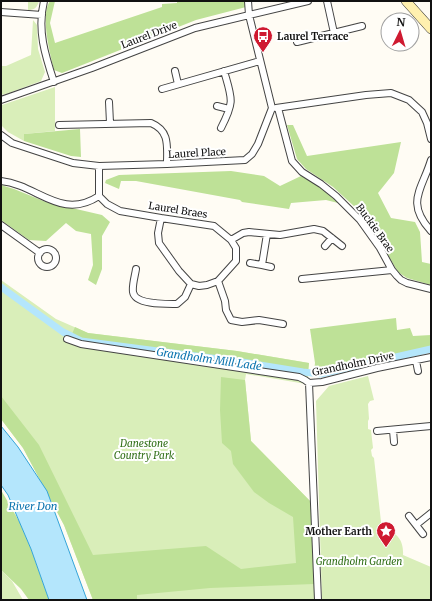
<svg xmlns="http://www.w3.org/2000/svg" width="432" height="601" font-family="Merriweather,serif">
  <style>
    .green { fill: #d9eeb9 }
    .forest { fill: #bee197 }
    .water { fill: #b4e6fc; stroke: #34a4d9 }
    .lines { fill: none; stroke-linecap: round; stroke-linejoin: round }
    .canal { stroke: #b4e6fc; stroke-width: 7 }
    .street-casing { stroke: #444; stroke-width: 8 }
    .secondary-casing { stroke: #333; stroke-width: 10 }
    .street { stroke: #fff; stroke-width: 6 }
    .secondary { stroke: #fff0af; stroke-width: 9 }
    .labels { text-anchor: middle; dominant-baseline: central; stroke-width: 4; stroke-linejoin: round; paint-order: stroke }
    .street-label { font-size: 10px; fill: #111; stroke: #fff }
    .poi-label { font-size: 10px; font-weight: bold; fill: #111; stroke: #fff; text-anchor: start }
    .park-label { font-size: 10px; font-style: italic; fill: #327019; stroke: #fff }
    .water-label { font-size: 11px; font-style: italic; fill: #0c75b0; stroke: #fff }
  </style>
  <rect width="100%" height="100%" fill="#fffcf4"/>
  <path class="green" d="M28,1H39C37,8 34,10 28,10Z
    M33,20L37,25L38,49L45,72L41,81L9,93L1,95V66H6L31,55Z
    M55,87V131L24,134V141L8,132L1,125V108L2,105Z
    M1,280L56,319L88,333L237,351L309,363L308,377L306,384L246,374L245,380L251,441L311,502L315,600H93L64,525L23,448L1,419Z
    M368,376L374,400L370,401L368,404L369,419L368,421V429L371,430L373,448L371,450L372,456L374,458L382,531C397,530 404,541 403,555L431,567V600H322L316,401L329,386Z
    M1,570L12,581L23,600H1Z"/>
  <path class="forest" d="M50,1H55L50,23L55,43L162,7V4L177,3V1H213V2L245,1L246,7L196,20L62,73L54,70C50,54 40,15 50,1Z
    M287,125H293L307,156L401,142L394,173L378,193L391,218L415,222L420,232L422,262L431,264V285L407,278L398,272L377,236L356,208L333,187L306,169L297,159Z
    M80,129L81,157L71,156L24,141V134Z
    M231,171L264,176L280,186L301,176L320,186L338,203L326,200L291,203L289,209L242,202L240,200L136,181H121L119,189L105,183L106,180L119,175Z
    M1,185L14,189L46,202L102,215L110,222L102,236V269L96,285L88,280L93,265L91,234L76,231L66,223L46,241L29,240L1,220Z
    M396,318L397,330L410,328L413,336L431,335V347L322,372L314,371L315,363L310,329Z
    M75,327L88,333L237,351L309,363L308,371L224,357L83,339L72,334Z
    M221,377L245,380L251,441L311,502L314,584L210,588L137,595V600H93L64,525L23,448L1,419V396L39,445L93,555L206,546L241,569L296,563L293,517L269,503L254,492L233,464L231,451L222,443L220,410Z
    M1,490L19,521L31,549L49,600H29L21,589L1,570Z"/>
  <path class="water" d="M1,426L18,447L47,491L87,600H49L31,549L19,521L8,495L1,485Z"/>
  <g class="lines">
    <path class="canal" d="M1,287L63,332L81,341L242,362L303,372L321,374L431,349"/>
    <g class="street-casing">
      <path id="street" d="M44,1C37,30 45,55 54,82
        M327,1L334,33
        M1,12L42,15
        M297,42L362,26
        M175,71L178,84
        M162,89L260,61
        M1,100L92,68L195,28L308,1
        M109,102L110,123
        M217,106L229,109
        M276,108L366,95L391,93L409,100L422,112L427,123L431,139
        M278,108L292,161L302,172L321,184L336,196L360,220L380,248L392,270L397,276L401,280L407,283L431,289
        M59,125L151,123C170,131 167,146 167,164
        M221,128C235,101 232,99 224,71
        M1,135L12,143L73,163L99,166L167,164L245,160L252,154L258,144L272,108L249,15L248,1
        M431,160C422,190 405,202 431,231
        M1,181C38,185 61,221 99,196
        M99,196L107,204L120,211L161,218L214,226L231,240L236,248V261L218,281L207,285L199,286L191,284L179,271L159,243L158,233L161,218
        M99,196V166
        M1,225L40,253
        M231,240L243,233L249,232L280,235L314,229L323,231L342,246
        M325,246L332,238
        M38 258a9 9 0 1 1 18 0a9 9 0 1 1-18 0Z
        M250,263L262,265L267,234
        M262,265L271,267
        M136,269C135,276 132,285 133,292C135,305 166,304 177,304L185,297L191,284
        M302,279L392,270
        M218,281L225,301L226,310L231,320L242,322L259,320L283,324
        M67,339L81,344L299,377L305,380L309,383L322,382L377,368L431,357
        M416,361L418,371
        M309,383L318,600
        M393,430L394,442
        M377,431L431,426
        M409,516L423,534
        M416,525L431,513"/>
    </g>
    <g class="secondary-casing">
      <path id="secondary" d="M406,1L431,29"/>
    </g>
    <use href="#street" class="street"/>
    <use href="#secondary" class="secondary"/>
  </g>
  <defs>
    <g id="bus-pin" transform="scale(1)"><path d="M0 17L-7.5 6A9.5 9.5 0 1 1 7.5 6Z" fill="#cf1a31" stroke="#fff"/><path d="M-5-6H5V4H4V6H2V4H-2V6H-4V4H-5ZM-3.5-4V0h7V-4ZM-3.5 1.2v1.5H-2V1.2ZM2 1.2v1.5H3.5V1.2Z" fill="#fff"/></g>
    <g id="sight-pin" transform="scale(1)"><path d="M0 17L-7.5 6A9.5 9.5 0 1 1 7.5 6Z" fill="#cf1a31" stroke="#fff"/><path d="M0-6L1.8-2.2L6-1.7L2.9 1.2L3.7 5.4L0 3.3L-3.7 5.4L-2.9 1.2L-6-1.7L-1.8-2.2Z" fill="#fff"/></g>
  </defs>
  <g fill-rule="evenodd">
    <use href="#bus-pin" x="263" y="36"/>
    <use href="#sight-pin" x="386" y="531"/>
  </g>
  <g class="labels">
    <g class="street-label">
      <text transform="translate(149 35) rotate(-21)">Laurel Drive</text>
      <text transform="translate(197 153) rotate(-3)">Laurel Place</text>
      <text transform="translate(178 210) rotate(9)">Laurel Braes</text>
      <text transform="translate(375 228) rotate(54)">Buckie Brae</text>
      <text transform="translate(353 364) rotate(-12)">Grandholm Drive</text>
    </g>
    <g class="poi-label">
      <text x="277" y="36">Laurel Terrace</text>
      <text x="372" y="531" text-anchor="end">Mother Earth</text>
    </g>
    <g class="park-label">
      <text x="144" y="443">Danestone<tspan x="144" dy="12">Country Park</tspan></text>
      <text x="359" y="561">Grandholm Garden</text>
    </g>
    <g class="water-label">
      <text transform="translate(209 359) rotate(8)">Grandholm Mill Lade</text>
      <text x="33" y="506">River Don</text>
    </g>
  </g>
  <rect width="432" height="601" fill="none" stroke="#111111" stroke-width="4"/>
  <g transform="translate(400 32) rotate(5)"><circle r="19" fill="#ffffff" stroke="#a0a0a0"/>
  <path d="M0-3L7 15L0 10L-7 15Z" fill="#cf1a31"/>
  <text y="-6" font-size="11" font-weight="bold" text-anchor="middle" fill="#111111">N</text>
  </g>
</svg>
